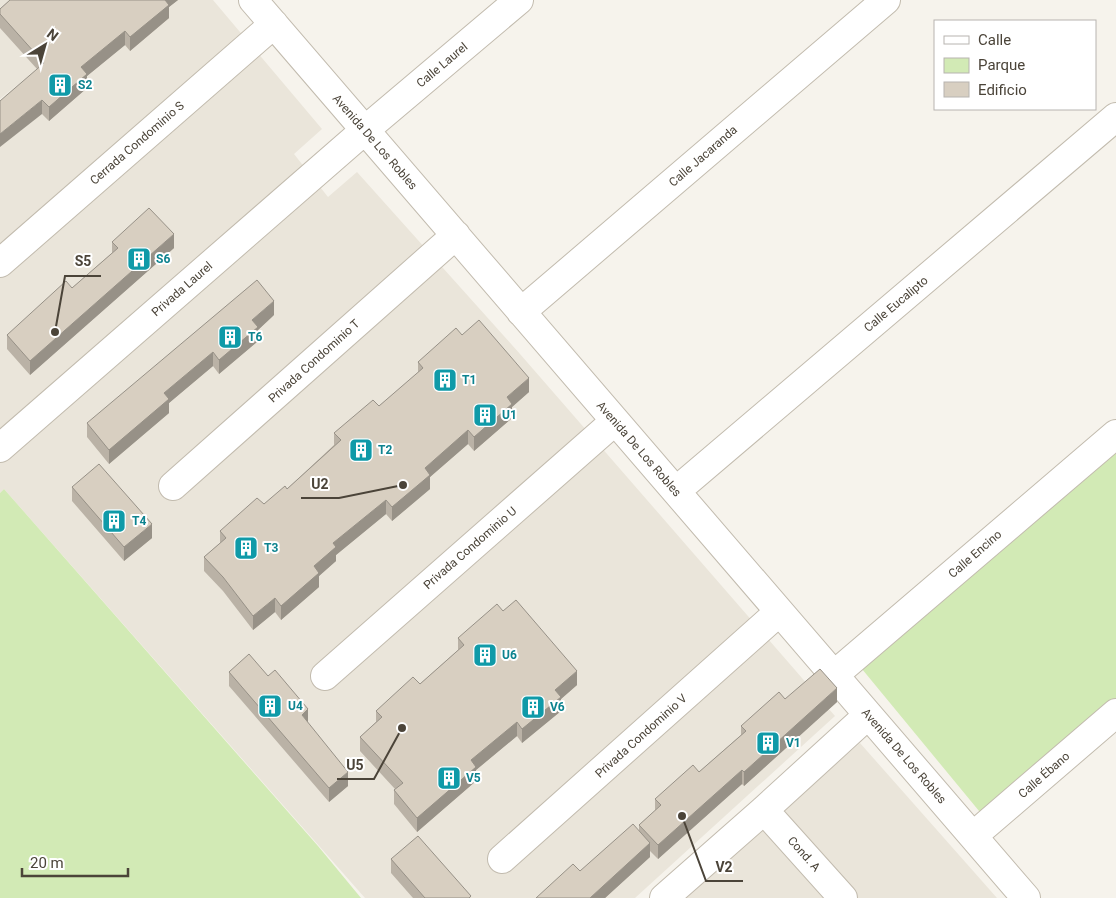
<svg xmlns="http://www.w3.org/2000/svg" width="1116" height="898" font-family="Roboto,sans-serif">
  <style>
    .residential { fill: #eae5da }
    .green { fill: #d2eab5 }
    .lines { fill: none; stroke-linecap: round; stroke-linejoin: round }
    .minor-casing { stroke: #c2bbae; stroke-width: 30 }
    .minor { stroke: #fff; stroke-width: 28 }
    .wall { fill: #bab2a6 }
    .shaded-wall { fill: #979187 }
    .building { fill: #d8cfc1; stroke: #979187 }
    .labels { text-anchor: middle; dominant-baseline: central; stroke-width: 4; stroke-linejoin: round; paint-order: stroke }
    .street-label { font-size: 12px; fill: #4b4439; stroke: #fff }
    .culture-label { font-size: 12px; font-weight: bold; fill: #0d838f; stroke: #fff; text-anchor: start }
    .leader { fill: none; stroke: #4b4439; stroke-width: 2 }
    .callout-dot { fill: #4b4439; stroke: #fff; stroke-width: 2 }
    .callout-label { font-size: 14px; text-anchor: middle; font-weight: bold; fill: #4b4439; stroke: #fff; stroke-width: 4; stroke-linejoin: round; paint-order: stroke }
  </style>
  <rect width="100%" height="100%" fill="#f6f3ec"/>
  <path class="residential" d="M0,0H213L322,129L294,154L328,197L357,172L520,354L835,716L635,898H365L4,489L0,493V100L18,84L0,99Z
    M860,743L997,898H684Z"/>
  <path class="green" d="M1116,445V703L984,817L862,669Z
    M4,489L318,846L361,898H0V493Z"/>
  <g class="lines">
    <g class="minor-casing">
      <path id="minor" d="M253,0L1026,898
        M0,263L274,24
        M521,312L886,0
        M0,448L365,130L519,0
        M173,486L456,235
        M676,491L1116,117
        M834,675L1116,434
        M325,676L615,421
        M764,810L843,898
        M973,836L1116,713
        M502,859L779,612
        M664,898L764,810L868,715"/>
    </g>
    <use href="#minor" class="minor"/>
  </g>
  <path class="wall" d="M10,0H178L169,7V18L130,51L125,45L87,76V88L49,121L42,114L37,69L0,28V9Z
    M112,242L174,248L30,375L7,349V335L72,288L112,253Z
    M274,315L258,330V341L219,374L213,366L169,403V413L109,464L87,437V423Z
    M462,335L529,392L512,407V418L474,451L468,444L430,477V489L392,521L386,514L336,555V561L319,576V587L281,620L275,612L253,630L223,591L204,571V557L220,543V531L264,504L287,489L334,445V433L379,406L418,373V362Z
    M72,487L152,538L124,561L72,501Z
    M503,611L577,685L561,699V711L522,743L517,736L476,770V781L417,832L394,804V790L395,789L360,751V737L376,722V711L420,684L458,650V638Z
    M229,672L308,723L348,786L329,802L229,686Z
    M785,699L837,702L744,786L742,784L658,859L650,851V857L605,898H536L580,871L639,831V825L655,811V799L699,772L741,735V726Z
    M391,859L471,898H413L391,873Z"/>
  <path class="shaded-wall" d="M163,0H178L169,7V18L130,51V37Z
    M125,31V45L87,76V88L49,121V107L81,67Z
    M42,100V114L0,147V134Z
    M174,234V248L30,375V361Z
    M274,301V315L258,330V341L219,374V360L252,320Z
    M213,352V366L169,403V413L109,464V450L164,393Z
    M529,378V392L512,407V418L474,451V437L507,397Z
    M468,430V444L430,477V489L392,521V507L425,468Z
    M386,500V514L336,555V561L319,576V587L281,620V606L333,543Z
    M152,524V538L124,561V547Z
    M275,598V612L253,630V616Z
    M577,671V685L561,699V711L522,743V729L555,690Z
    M837,688V702L744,786V772Z
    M308,709V723L302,715Z
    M517,722V736L476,770V781L417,832V818L471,760Z
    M742,770V784L658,859V845Z
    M348,772V786L329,802V788Z
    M650,843V857L605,898H590Z"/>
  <path class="building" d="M10,0H165L169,5L130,37L125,31L81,67L87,74L49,107L42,100L0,134V101L44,63L0,14V9Z
    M149,208L174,234L30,361L7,335L66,281L72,288L118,248L112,242Z
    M257,280L274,301L252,320L258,327L219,360L213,352L164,393L169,399L109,450L87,423Z
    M479,320L529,378L507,397L512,404L474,437L468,430L425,468L430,475L392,507L386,500L333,543L336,547L314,566L319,573L281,606L275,598L253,616L223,577L204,557L226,538L220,531L257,498L264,504L285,486L287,489L341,440L334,433L373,400L379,406L423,368L418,362L456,328L462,335Z
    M99,464L152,524L124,547L72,487Z
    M516,600L577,671L555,690L561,697L522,729L517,722L471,760L476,767L417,818L394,790L403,783L360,737L382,717L376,711L413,677L420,684L464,645L458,638L497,604L503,611Z
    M249,654L268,676L275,670L308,709L302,715L348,772L329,788L229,672Z
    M820,669L837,688L744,772L742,770L658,845L639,825L661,805L655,799L693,765L699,772L746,731L741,726L779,692L785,699Z
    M633,824L650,843L590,898H536L573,864L580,871Z
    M418,836L471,896L469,898H425L391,859Z"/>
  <defs>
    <g id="building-square" transform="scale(1.25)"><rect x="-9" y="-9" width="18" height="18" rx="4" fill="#0f9aa8" stroke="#fff"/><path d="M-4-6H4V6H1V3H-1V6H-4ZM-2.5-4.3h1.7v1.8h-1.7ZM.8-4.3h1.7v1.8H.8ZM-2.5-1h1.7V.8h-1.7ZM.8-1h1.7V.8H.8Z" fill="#fff"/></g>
  </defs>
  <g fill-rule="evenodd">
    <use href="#building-square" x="60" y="85"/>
    <use href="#building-square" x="139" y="259"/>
    <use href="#building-square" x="230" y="337"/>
    <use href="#building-square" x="445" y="380"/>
    <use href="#building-square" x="485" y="415"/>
    <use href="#building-square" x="361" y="450"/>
    <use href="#building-square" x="114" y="521"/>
    <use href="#building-square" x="246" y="548"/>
    <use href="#building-square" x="485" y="655"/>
    <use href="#building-square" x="270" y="706"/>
    <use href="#building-square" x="533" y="707"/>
    <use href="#building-square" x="768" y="743"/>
    <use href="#building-square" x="449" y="778"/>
  </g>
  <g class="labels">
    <g class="street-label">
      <text transform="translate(442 65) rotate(-40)">Calle Laurel</text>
      <text transform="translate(375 142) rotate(49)">Avenida De Los Robles</text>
      <text transform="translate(137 143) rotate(-41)">Cerrada Condominio S</text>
      <text transform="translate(703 156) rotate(-41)">Calle Jacaranda</text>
      <text transform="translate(182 289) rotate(-41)">Privada Laurel</text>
      <text transform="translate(896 304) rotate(-40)">Calle Eucalipto</text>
      <text transform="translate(314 361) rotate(-42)">Privada Condominio T</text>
      <text transform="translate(639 449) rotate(49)">Avenida De Los Robles</text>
      <text transform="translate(470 548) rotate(-41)">Privada Condominio U</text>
      <text transform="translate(975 554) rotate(-41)">Calle Encino</text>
      <text transform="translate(641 736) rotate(-42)">Privada Condominio V</text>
      <text transform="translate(904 756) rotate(49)">Avenida De Los Robles</text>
      <text transform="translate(1044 775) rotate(-41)">Calle Ébano</text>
      <text transform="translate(804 854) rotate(48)">Cond. A</text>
    </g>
    <g class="culture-label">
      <text x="78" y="85">S2</text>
      <text x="156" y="259">S6</text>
      <text x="248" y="337">T6</text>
      <text x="462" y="380">T1</text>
      <text x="502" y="415">U1</text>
      <text x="378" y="450">T2</text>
      <text x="132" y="521">T4</text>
      <text x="264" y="548">T3</text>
      <text x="502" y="655">U6</text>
      <text x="288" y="706">U4</text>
      <text x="550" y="707">V6</text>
      <text x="786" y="743">V1</text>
      <text x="466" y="778">V5</text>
    </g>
  </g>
  <path class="leader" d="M55 332L65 276H101M403 485L339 498H301M402 728L374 779H337M682 816L706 881H743"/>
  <g class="callout-dot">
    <circle cx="55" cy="332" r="5"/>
    <circle cx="403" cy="485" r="5"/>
    <circle cx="402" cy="728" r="5"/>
    <circle cx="682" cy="816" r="5"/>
  </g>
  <g class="callout-label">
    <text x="83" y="266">S5</text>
    <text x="320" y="489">U2</text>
    <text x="355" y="770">U5</text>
    <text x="724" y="872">V2</text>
  </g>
  <rect x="934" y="20" width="162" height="90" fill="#ffffff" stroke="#b7b4b0"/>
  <rect x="944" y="36" width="25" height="8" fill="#ffffff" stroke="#b7b4b0"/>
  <text x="978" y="45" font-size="15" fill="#4b4439">Calle</text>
  <rect x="944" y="58" width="25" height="15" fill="#d2eab5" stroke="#b7b4b0"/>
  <text x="978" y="70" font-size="15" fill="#4b4439">Parque</text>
  <rect x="944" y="82" width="25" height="15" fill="#d8cfc1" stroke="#b7b4b0"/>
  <text x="978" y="95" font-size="15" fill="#4b4439">Edificio</text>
  <g transform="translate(45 45) rotate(37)" stroke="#ffffff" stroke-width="4" paint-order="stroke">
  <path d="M0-4L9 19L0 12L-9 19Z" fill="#4b4439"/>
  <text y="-8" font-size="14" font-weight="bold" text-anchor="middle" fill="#4b4439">N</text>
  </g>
  <path d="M22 868v8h106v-8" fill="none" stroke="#4b4439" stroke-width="2.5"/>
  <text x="30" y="868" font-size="15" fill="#4b4439" stroke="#ffffff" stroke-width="4" paint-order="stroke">20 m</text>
</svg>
